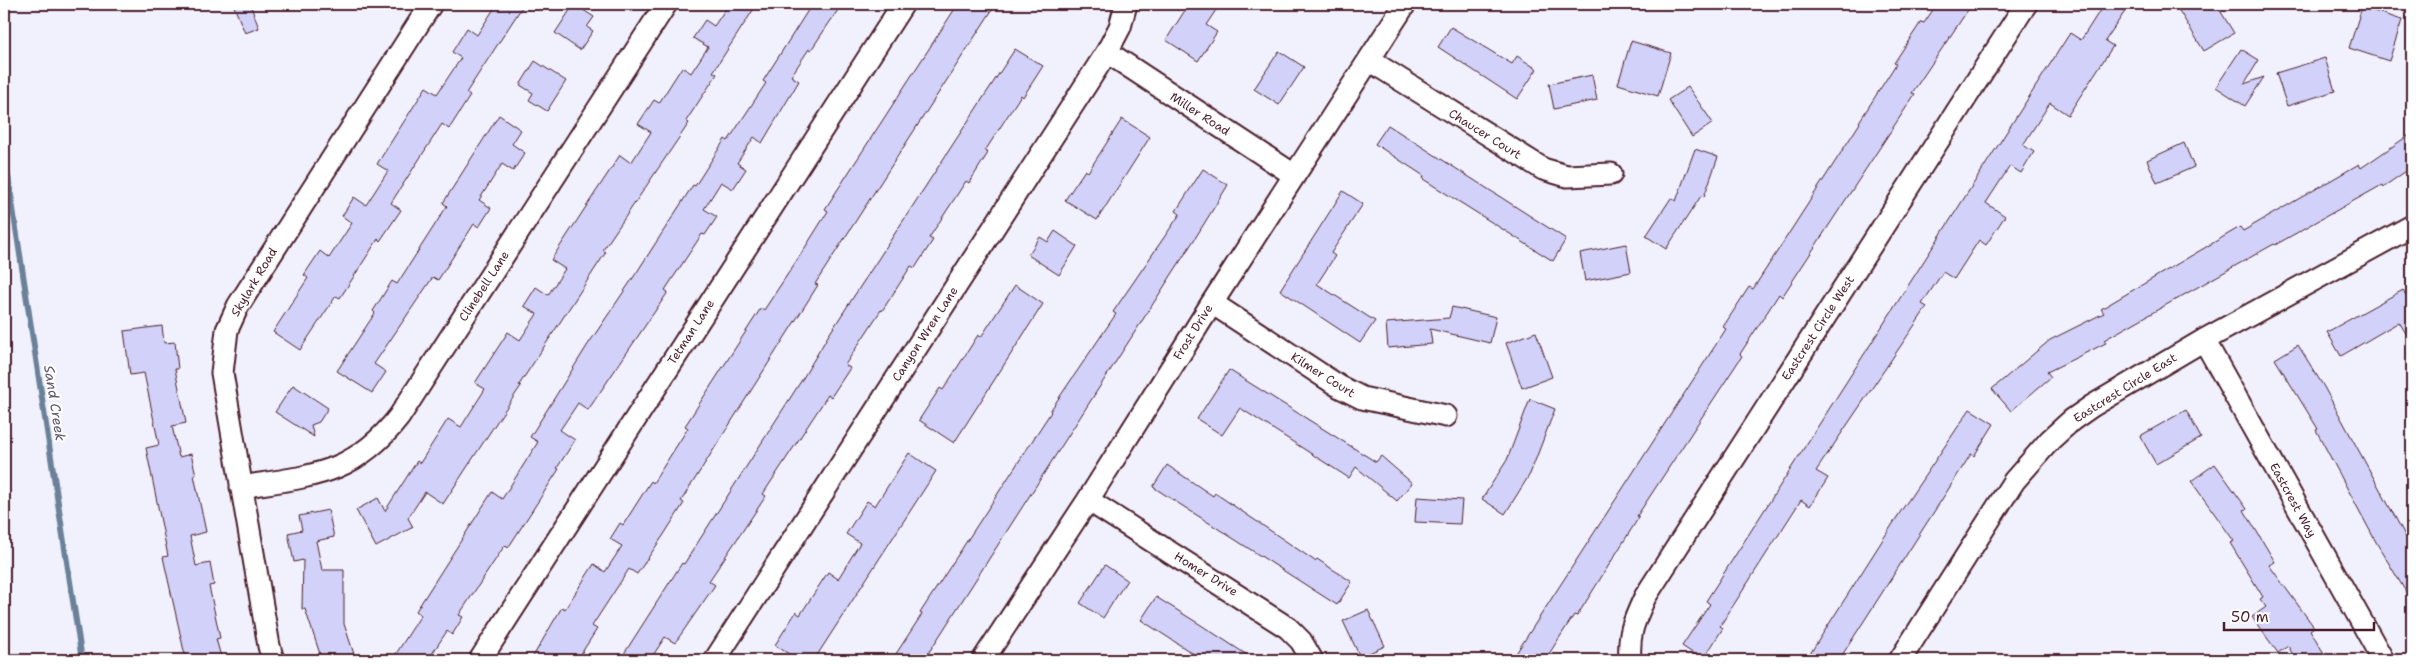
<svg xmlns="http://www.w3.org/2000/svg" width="2416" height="664" font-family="'Shantell Sans',sans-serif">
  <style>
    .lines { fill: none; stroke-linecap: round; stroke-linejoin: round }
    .stream { stroke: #6b8199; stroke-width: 6 }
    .building { fill: #d1d1f9; stroke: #4a1f2b }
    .street-casing { stroke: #4a1f2b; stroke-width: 25 }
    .street { stroke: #fff; stroke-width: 21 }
    .labels { text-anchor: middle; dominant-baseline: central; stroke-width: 4; stroke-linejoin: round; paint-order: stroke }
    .street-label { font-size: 12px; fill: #4a1f2b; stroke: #fff }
    .water-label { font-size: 14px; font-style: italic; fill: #5d586b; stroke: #fff }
  </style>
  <rect width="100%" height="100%" fill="#f1f1fd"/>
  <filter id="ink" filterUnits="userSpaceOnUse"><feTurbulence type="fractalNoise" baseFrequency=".02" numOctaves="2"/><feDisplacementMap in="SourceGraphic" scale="10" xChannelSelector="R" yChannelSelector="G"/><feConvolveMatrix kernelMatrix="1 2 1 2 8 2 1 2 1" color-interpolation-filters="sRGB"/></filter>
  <g filter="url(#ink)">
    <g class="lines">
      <path class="stream" d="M4,150L82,660"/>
    </g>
    <path class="building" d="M233,4H250L259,28L245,33Z
      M497,4H524L466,93L470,96L449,129L442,124L391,203L401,210L380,241L378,239L340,298L336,296L300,350L273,332L308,278L304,275L320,251L329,258L352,223L342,216L354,197L366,205L388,171L377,164L426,87L437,94L461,58L452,52L467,28L477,35Z
      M574,4L594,17L587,27L593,31L580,50L555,33Z
      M729,4H757L713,72L717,74L686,121L689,123L603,250L606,252L519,385L521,386L500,417L443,504L425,492L408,518L413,527L376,547L356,510L378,498L385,511L417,461L420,463L448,419L461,427L485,389L475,383L508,332L520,340L537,314L524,306L536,287L548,295L565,269L551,260L620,155L631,163L651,132L638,124L654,100L659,103L682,67L691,73L708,47L693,38L705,20L714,26Z
      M812,4H842L811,50L809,49L791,76L799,81L762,143L754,137L737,163L746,169L733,189L721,182L704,209L717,217L705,235L702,234L665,290L668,292L647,323L588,410L578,403L560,430L575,440L557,468L559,469L508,548L505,545L459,615L463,617L452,635L447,631L428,660H392L421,615L416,611L492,492L502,499L538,442L530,437L587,346L637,272L693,185L695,186L725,139L728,141L766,83L763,81Z
      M958,4H996L815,284L818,285L681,501L684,503L663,536L637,574L629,569L592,626L597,629L577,660H531L562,607L565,609L594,564L605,572L622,546L610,539L620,523L623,525L651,481L653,483L688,428L685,426L761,308L764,310L801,254L828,211L825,209Z
      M1189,4H1220L1206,25L1217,32L1198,61L1166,40Z
      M1937,4H1972L1912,93L1915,94L1782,297L1779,294L1740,354L1742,356L1637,516L1639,517L1577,616L1574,615L1545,660H1523L1515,655L1726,329L1723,327L1749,287L1753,289L1860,123L1859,122L1896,64L1894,63L1921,22L1924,23Z
      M2104,4H2130L2105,41L2113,46L2068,115L2050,103L2023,145L2034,152L2021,173L2010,166L1986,203L2005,216L1986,245L1979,240L1954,279L1943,272L1922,304L1927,307L1816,471L1828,478L1810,506L1801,500L1720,626L1723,628L1703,660L1682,646L1710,604L1706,601L2070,33L2081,40Z
      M2186,4H2216L2234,33L2204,51L2178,9Z
      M2362,7L2402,20L2389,61L2349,48Z
      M1451,27L1512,64L1517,56L1537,69L1517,99L1438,47Z
      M1631,41L1671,53L1658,96L1618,84Z
      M1015,49L1043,66L1023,97L1021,95L985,151L988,153L969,183L966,181L929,238L933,240L915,268L911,266L882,311L881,310L845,365L850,368L831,397L828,395L763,494L766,496L709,581L715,585L675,643L665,637L650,660H620L682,563L684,564L803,378L828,336Z
      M2241,49L2259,60L2244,84L2264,77L2245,106L2216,87Z
      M1279,51L1304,67L1279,105L1254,89Z
      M2325,58L2335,91L2287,106L2276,73Z
      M535,61L566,81L547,111L529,100L533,93L520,85Z
      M1592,75L1597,100L1554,109L1549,84Z
      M1688,87L1713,123L1692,137L1668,100Z
      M499,115L521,130L512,144L525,153L513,171L502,164L479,200L491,208L479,227L474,224L438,280L433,277L374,364L386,372L372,393L337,371L375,313L373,311L392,281L397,284L447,206L443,203Z
      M1122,119L1150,137L1097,220L1065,200L1085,170L1088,172Z
      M1388,125L1566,239L1553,261L1423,179L1424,176L1375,144Z
      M2412,133V167L2383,187L2382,185L2275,245L2274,244L2104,340L2106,343L2047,372L2051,377L2011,411L1992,389L2050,340L2104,313L2101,309L2240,227L2243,231L2359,164L2361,168Z
      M2184,143L2194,167L2157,183L2147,160Z
      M1695,149L1718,157L1704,197L1701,196L1666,249L1646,236L1671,198L1676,201Z
      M1203,169L1228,185L1194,240L924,660H892L922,614L920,613L1051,412L1050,411L1116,314L1113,312L1180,214L1176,211Z
      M1343,191L1363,204L1331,253L1335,256L1317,284L1375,321L1360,343L1280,290Z
      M1055,231L1077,246L1059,275L1028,255L1040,237L1048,242Z
      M1626,244L1631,272L1585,281L1580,253Z
      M1015,285L1043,304L954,443L919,420L940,388L943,390L978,335L981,337Z
      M2403,290L2412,305V343L2399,322L2341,356L2327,332Z
      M1452,307L1496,317L1490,343L1430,329L1432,344L1388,348L1386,323L1449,318Z
      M162,326L164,343L175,342L178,369H175L186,423L172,426L179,457L191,454L196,475H194L206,532L190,536L196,566L210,563L214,585L209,586L220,638L216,639L222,660H186L163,557L168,556L146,448L159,445L144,373L130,375L124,331Z
      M1536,332L1552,377L1522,388L1506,343Z
      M2298,345L2324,387L2412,548V602L2376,542L2316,430L2318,429L2275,359Z
      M1229,370L1376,462L1381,456L1412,483L1397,501L1356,467L1349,478L1240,408L1222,435L1197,419Z
      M293,385L328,408L319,422L311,425L314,437L275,412Z
      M1530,399L1555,409L1530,474L1505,514L1482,499L1507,460Z
      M1970,409L1994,424L1974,456L1971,454L1839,660H1806L1901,511Z
      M2186,410L2201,438L2156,464L2140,436Z
      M909,453L936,471L814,660H798L775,645L796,612L800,615L828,572L838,579L860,543L846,534L867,501L875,506Z
      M2215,464L2247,509L2244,510L2275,562L2269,565L2314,627L2310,630L2328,660H2296L2288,646L2278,653L2252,617L2266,607L2260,599L2263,597L2230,543L2234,541L2191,481Z
      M1167,465L1213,496L1215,493L1315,561L1317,559L1352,582L1337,605L1153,487Z
      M1417,497L1462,500L1460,524L1415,522Z
      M328,510L334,537L316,541L322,570H344V624L356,660H322L305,609H302L303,560L294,562L288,533L302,530L299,516Z
      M1105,565L1127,580L1103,618L1080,603Z
      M1156,597L1201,625L1255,660H1203L1141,620Z
      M1368,610L1385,646L1360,657L1343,621Z"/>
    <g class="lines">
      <g class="street-casing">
        <path id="street" d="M1107,52L1294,175
          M1369,60L1543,169L1567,176L1611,174
          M1212,303L1340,387L1362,398L1446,416
          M2204,340L2383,660
          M241,487C310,476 353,476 399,417L666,4
          M1088,500L1288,628L1301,641L1312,660
          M273,660L269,646L222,373L227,330L238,306L431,4
          M480,660L903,4
          M715,660L1107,52L1120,27L1126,4
          M983,660L1088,500L1212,303L1405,4
          M1630,660C1628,633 1634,621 1645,597L2026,4
          M1900,660L2014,481L2050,440L2072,420L2092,406L2204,340L2412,226"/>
      </g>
      <use href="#street" class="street"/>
    </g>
  </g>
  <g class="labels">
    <g class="street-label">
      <text transform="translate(1200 114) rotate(33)">Miller Road</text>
      <text transform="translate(1485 134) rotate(32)">Chaucer Court</text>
      <text transform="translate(254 282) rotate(-59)">Skylark Road</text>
      <text transform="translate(484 286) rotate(-57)">Clinebell Lane</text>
      <text transform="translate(1818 328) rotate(-57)">Eastcrest Circle West</text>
      <text transform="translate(691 332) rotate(-57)">Tetman Lane</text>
      <text transform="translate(1193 332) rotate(-58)">Frost Drive</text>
      <text transform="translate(925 334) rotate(-57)">Canyon Wren Lane</text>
      <text transform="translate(1323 375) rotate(32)">Kilmer Court</text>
      <text transform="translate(2125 388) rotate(-32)">Eastcrest Circle East</text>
      <text transform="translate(2293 500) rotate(61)">Eastcrest Way</text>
      <text transform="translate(1206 574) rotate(32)">Homer Drive</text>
    </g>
    <g class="water-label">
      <text transform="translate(55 403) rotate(81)">Sand Creek</text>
    </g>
  </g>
  <rect width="2416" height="664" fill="none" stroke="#fff" stroke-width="20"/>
  <rect x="10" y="10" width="2396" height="644" fill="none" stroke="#4a1f2b" stroke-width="2" filter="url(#ink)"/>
  <path d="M2224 622v8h150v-8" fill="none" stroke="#4a1f2b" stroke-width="2.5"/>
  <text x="2231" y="622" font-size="15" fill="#4a1f2b" stroke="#ffffff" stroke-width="4" paint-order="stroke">50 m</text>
</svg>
